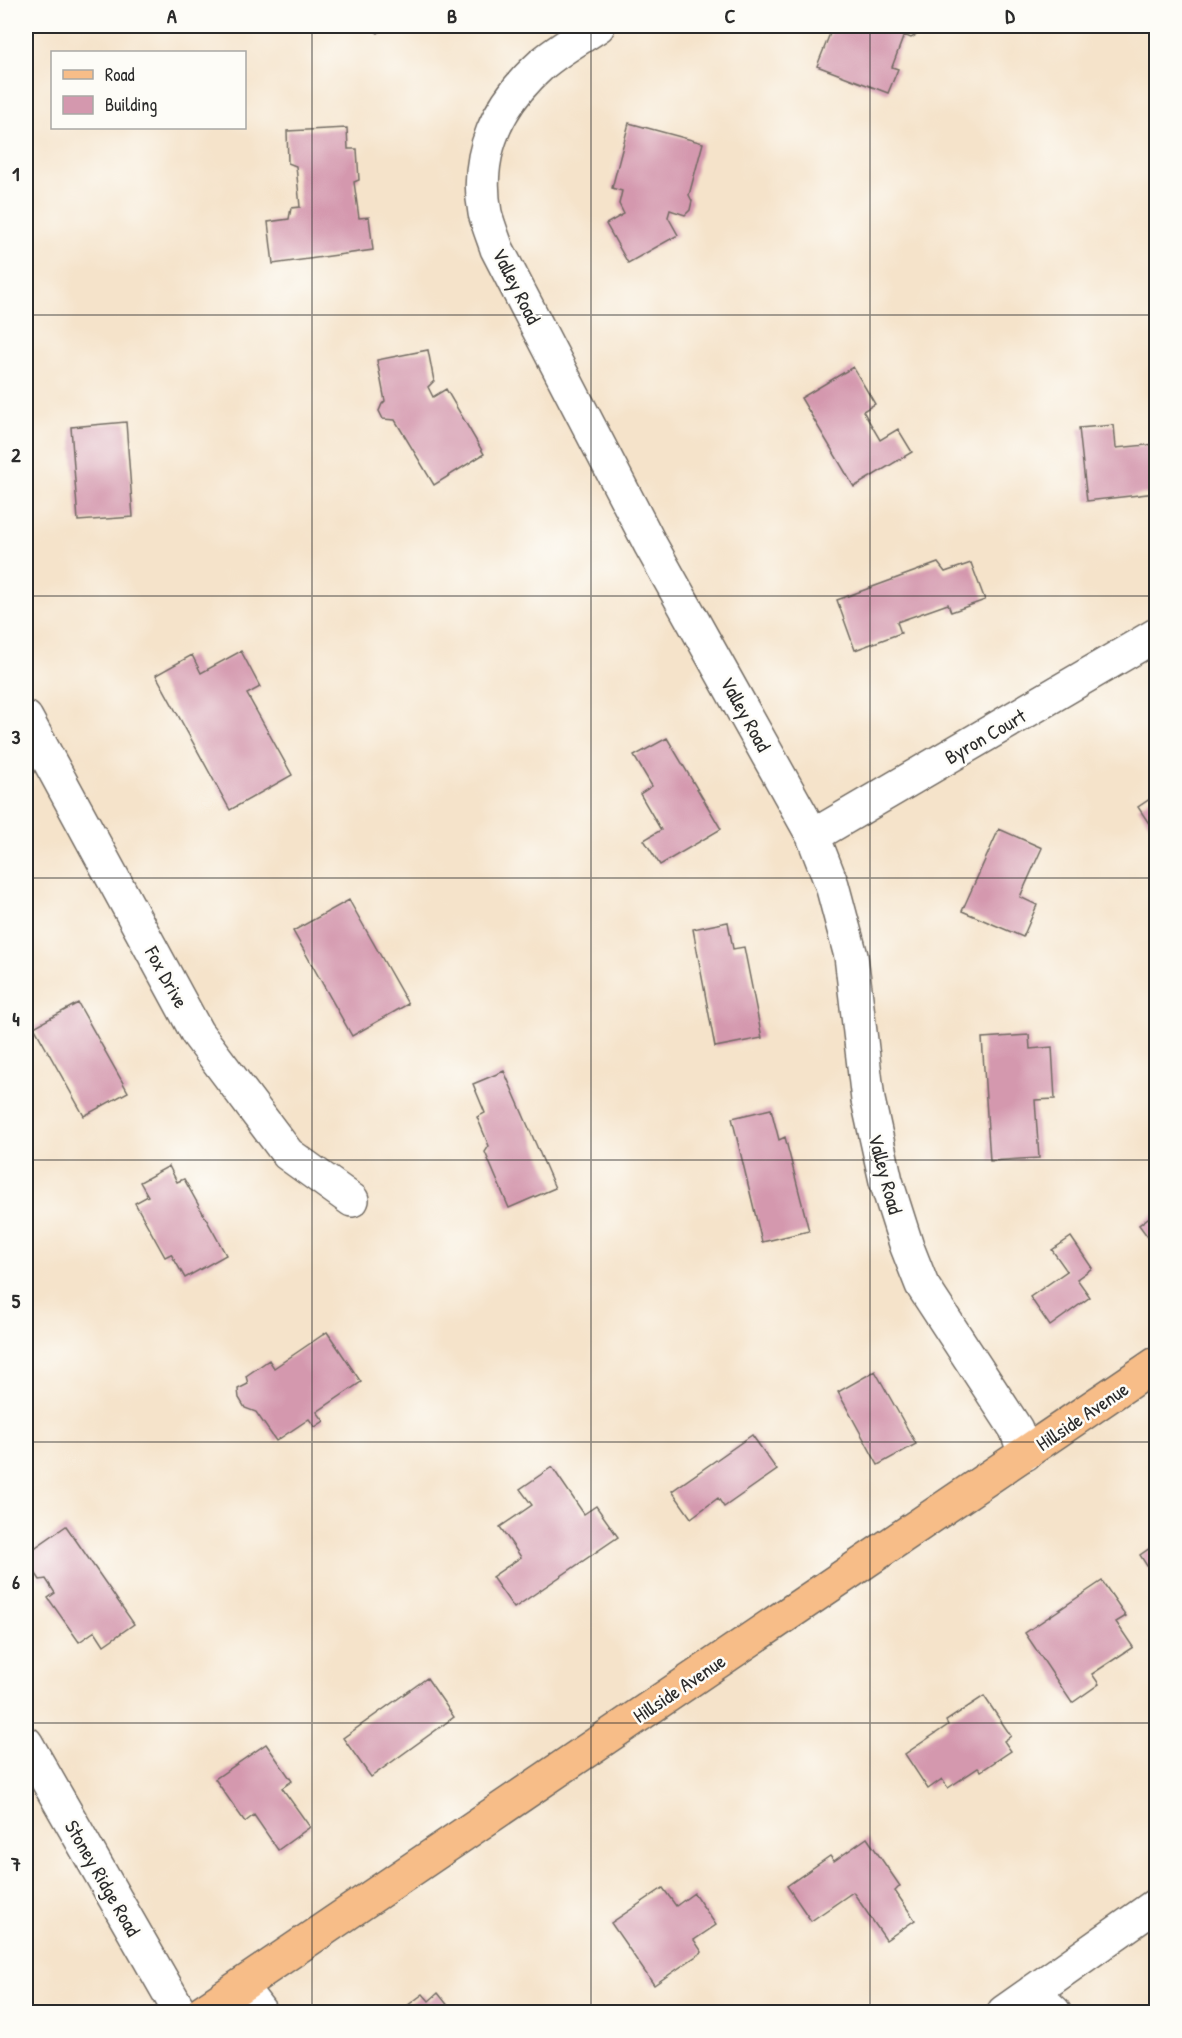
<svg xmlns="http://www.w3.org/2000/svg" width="1182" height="2038" font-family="'Patrick Hand',sans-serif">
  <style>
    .building { fill: #d498ae }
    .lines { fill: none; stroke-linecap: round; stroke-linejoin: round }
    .minor-casing { stroke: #726b63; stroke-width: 36 }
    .major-casing { stroke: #726b63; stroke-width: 36 }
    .minor { stroke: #fff; stroke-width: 33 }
    .major { stroke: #f7bd88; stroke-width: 33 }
    .grid { fill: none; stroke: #2b2b2b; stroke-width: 1.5; stroke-opacity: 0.55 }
    .labels { text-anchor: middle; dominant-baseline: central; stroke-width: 5; stroke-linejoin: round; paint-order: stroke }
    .street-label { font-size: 20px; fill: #2b2b2b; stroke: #fdfcf7 }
    .neatline { fill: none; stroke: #2b2b2b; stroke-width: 2 }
    .grid-label { font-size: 20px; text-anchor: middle; font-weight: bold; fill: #2b2b2b }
  </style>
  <rect width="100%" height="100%" fill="#fdfcf7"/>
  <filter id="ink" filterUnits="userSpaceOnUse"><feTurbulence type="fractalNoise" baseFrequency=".0167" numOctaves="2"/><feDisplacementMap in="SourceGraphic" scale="12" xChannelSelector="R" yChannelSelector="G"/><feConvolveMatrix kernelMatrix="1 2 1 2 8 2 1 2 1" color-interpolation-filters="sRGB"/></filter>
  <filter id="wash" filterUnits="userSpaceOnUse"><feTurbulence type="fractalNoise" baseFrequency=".008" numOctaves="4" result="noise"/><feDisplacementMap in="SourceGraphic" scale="24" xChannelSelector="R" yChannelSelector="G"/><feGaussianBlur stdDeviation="1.35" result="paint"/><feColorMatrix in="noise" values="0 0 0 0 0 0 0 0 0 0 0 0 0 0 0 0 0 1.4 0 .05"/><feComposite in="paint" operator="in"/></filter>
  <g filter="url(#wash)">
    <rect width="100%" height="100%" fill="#f5e3ca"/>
    <g id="blocks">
      <path class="building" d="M369,26H385L378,33Z
        M833,26H922L920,33L911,38L904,35L892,67L898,69L888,93L817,66Z
        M629,123L703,143L689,195L692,201L690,210L685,215L670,210L668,217L678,235L628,263L606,224L624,214L619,204L622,191L612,188Z
        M347,128L348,149H357L359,180L354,182L359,218L369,217L373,250L273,264L268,222L289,219L291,208L300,207L296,166L288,163L287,131Z
        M428,350L434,381L428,387L433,397L446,389L484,454L434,485L395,420L383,419L379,411L382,404L385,401L377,360Z
        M853,367L875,404L863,411L880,440L898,429L912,452L854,487L801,398Z
        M126,422L133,517L78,521L71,427Z
        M1114,425L1116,448L1156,444V493L1087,501L1079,428Z
        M938,563L945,572L971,563L985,600L951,612L948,604L897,622L901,633L855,650L837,600Z
        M241,651L260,687L247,694L292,775L230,810L156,675L192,655L201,673Z
        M667,738L721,829L660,865L644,840L661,830L640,794L652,786L634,756Z
        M1156,795V834L1138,807Z
        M999,829L1042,848L1020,897L1037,905L1023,937L962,911Z
        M349,900L408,1004L352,1036L293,931Z
        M728,922L733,949L744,947L762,1038L715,1047L693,929Z
        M78,1003L128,1092L84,1116L34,1027Z
        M1029,1035L1030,1049L1052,1047L1055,1099L1035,1100L1039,1158L990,1161L982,1038Z
        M504,1071L555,1188L509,1208L485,1152L489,1146L477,1117L485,1113L473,1084Z
        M771,1109L779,1140L785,1137L809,1231L762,1242L732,1118Z
        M169,1166L177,1182L184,1179L226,1255L185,1278L171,1254L165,1257L135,1203L148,1196L140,1182Z
        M1156,1212V1248L1139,1225Z
        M1071,1237L1092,1268L1077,1279L1090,1297L1050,1326L1030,1297L1067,1271L1052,1250Z
        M327,1332L361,1382L317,1412L324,1421L315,1427L309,1419L276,1441L256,1412L245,1408L239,1398L238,1389L248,1384L246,1376L269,1360L274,1368Z
        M875,1371L916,1444L878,1465L838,1392Z
        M752,1435L777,1470L724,1507L718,1498L691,1518L672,1491Z
        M552,1467L584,1514L596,1506L618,1537L514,1608L492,1577L521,1557L500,1527L532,1505L520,1489Z
        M66,1526L134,1624L104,1645L95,1631L79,1642L48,1598L55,1593L46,1579L40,1580L26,1559V1554Z
        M1156,1544V1580L1140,1555Z
        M1102,1581L1126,1616L1116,1622L1133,1647L1092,1674L1099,1684L1072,1703L1025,1633Z
        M427,1678L454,1717L371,1777L343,1738Z
        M984,1696L1011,1736L1004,1741L1011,1751L981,1771L978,1768L948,1788L942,1779L928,1789L905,1754L948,1725L946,1721Z
        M266,1744L292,1781L282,1788L310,1827L278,1850L254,1815L245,1822L215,1779Z
        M867,1838L900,1886L895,1891L915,1920L886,1940L853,1892L811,1921L787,1886L830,1856L834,1861Z
        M663,1888L676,1906L694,1893L716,1925L694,1940L702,1952L654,1985L611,1923Z
        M438,1993L453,2012H405L403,2009L423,1994L429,2001Z"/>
    </g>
  </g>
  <g filter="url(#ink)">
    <use href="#blocks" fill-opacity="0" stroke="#726b63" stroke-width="1.5"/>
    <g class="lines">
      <g class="minor-casing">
        <path id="minor" d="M598,26C580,38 558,50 541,65C498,104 474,154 485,213C488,225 493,237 497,249L650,544L813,836L832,885L851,956L868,1100L886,1181L907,1247L922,1285L1016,1429L1025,1454
          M26,718L197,1033L288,1154L352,1200
          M813,836L1156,635
          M26,1743L180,2012
          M241,1987L260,2012
          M1032,1992L1054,2012
          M1004,2012L1156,1905"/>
      </g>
      <g class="major-casing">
        <path id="major" d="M202,2012L1156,1364"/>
      </g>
      <use href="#minor" class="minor"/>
      <use href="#major" class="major"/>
    </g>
  </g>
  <path class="grid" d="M312,26V2012M591,26V2012M870,26V2012M26,315H1156M26,596H1156M26,878H1156M26,1160H1156M26,1442H1156M26,1723H1156"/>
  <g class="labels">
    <g class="street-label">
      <text transform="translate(517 286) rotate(63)">Valley Road</text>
      <text transform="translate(746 714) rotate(61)">Valley Road</text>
      <text transform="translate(985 736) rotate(-30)">Byron Court</text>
      <text transform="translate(167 977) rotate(61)">Fox Drive</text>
      <text transform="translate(886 1174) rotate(75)">Valley Road</text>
      <text transform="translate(1082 1416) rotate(-34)">Hillside Avenue</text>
      <text transform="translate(679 1688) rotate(-34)">Hillside Avenue</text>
      <text transform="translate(103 1878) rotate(60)">Stoney Ridge Road</text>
    </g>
  </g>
  <rect width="1182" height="2038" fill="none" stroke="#fdfcf7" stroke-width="66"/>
  <rect x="51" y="51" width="195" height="78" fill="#fdfcf7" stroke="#a9a8a5" stroke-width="1.5"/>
  <rect x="63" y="70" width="30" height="9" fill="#f7bd88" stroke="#a9a8a5" stroke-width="1.5"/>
  <text x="105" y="81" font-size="18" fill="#2b2b2b">Road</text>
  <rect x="63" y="96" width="30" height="18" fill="#d498ae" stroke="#a9a8a5" stroke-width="1.5"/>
  <text x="105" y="111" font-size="18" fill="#2b2b2b">Building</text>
  <rect x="33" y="33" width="1116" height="1972" class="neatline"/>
  <g class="grid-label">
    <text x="172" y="23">A</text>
    <text x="452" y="23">B</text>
    <text x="730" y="23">C</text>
    <text x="1010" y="23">D</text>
    <text x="16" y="181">1</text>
    <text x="16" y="462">2</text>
    <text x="16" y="744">3</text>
    <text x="16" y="1026">4</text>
    <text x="16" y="1308">5</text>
    <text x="16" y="1589">6</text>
    <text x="16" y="1871">7</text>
  </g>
</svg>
